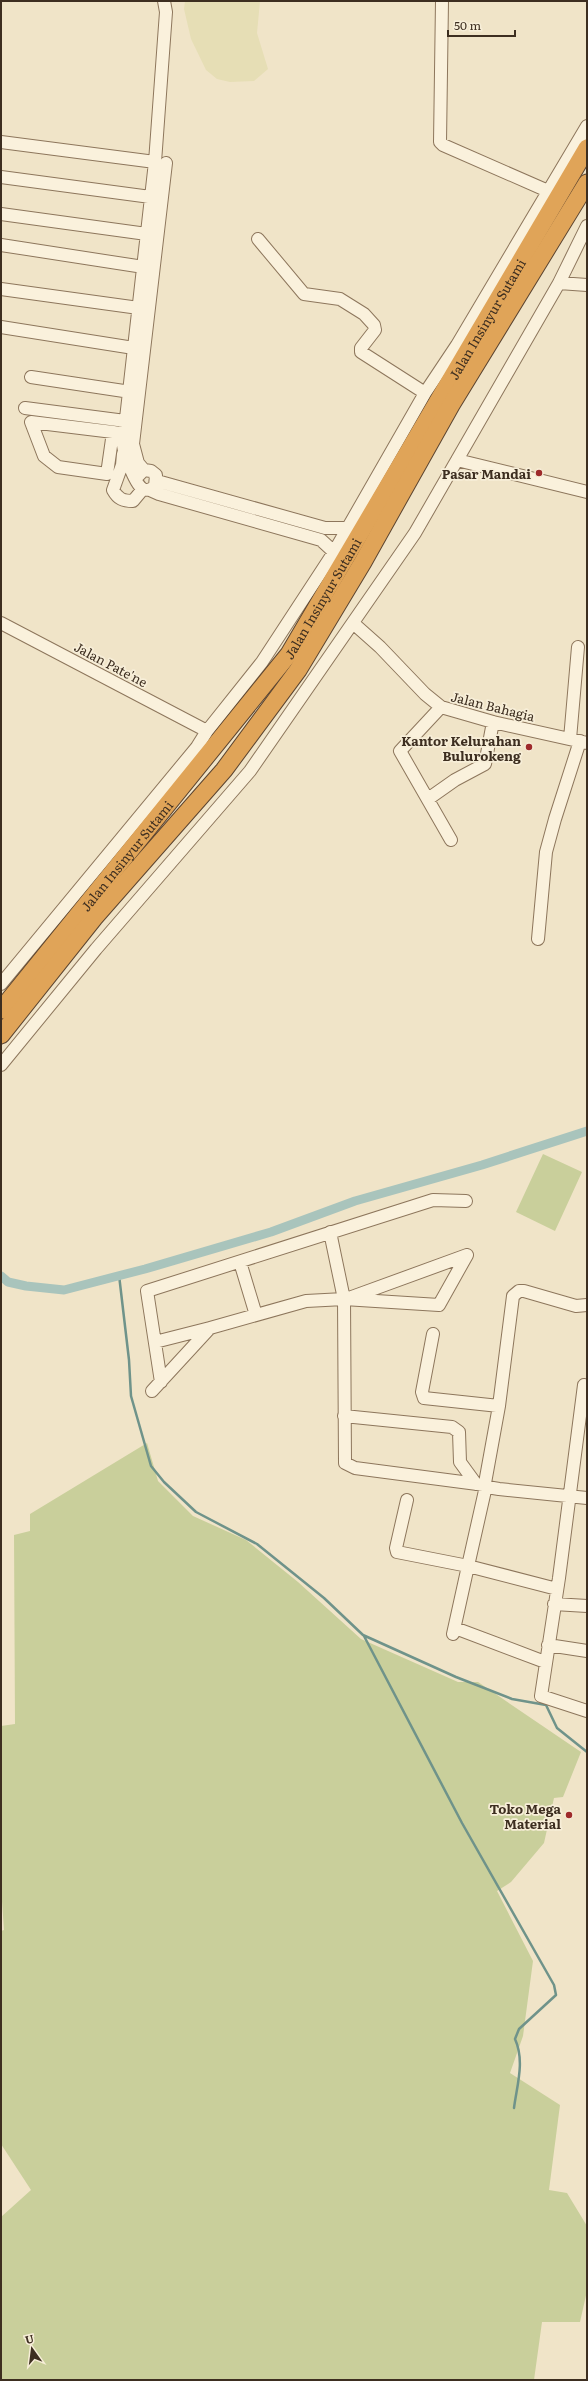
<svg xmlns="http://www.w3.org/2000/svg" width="588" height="2381" font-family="Literata,serif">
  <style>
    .farmland { fill: #e6deb5 }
    .green { fill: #c9cf9b }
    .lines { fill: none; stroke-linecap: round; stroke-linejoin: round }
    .stream { stroke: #6f938a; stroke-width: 2.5 }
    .canal { stroke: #a9c4bc; stroke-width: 9 }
    .minor-casing { stroke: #8d765c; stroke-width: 14 }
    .highway-casing { stroke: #5b4430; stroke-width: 19 }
    .minor { stroke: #faf1dc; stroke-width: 12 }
    .highway { stroke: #e0a458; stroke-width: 17 }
    .poi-dot { fill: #9e2a2b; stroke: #f7eed8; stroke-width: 1.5 }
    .labels { text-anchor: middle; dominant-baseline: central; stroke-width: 3.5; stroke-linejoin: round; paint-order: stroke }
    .street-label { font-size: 13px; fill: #3d2e20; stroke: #f7eed8 }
    .poi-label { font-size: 13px; font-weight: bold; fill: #3d2e20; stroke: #f7eed8; text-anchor: end }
  </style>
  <rect width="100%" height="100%" fill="#f0e4c8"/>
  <path class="farmland" d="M185,1H260L257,33L268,69L254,81L230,82L217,79L206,70L191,39L184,9Z"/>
  <path class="green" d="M543,1154L582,1172L555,1231L516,1212Z
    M147,1443L158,1481L193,1516L246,1540L298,1582L361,1639L458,1682H478L581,1752L563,1797L554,1798L544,1843L511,1882L497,1891L533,1961L523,2036L510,2073L560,2105L549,2190L567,2193L587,2226V2291L580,2322H542L534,2380H1V2217L31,2190L1,2144V1931L4,1930L1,1887V1726L15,1724L14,1535L30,1531V1514Z"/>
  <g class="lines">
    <path class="stream" d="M119,1275L129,1360L131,1396L151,1466L164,1482L196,1512L257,1544L324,1598L363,1635L456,1677L512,1699L546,1705L557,1728L587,1752
      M364,1636L462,1823L554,1985L556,1995L519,2029L515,2039C525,2061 517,2085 514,2108"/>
    <path class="canal" d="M1,1276L8,1282L26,1286L64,1290L145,1269L271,1232L355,1201L482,1165L587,1131"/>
    <g class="minor-casing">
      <path id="minor" d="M442,1L440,142L443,145L548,191
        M1,142L155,162
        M1,177L158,198
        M1,214L154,235
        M258,239L304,294L340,299L364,314L374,325L375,330L361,348V352L425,393
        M1,245L150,268
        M559,283L587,285
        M1,289L146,309
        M1,327L140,349
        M31,377L137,393
        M25,408L133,422
        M113,432L107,474L58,467L44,456L31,422L113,432L124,434
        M123,454L122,465L113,490C118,499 123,501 133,501L143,489
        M457,460L587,492
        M144,470L138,463L133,444L166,163
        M137,477L144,470L151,471L156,475L155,486C152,489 147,491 143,489C136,486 124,454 123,445L155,162L166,12L164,1
        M157,481L325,528H348
        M150,490L159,494L321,540L334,552
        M1,623L207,731
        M353,623L380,647L425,694L441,707L493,722L587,743
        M441,707L400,751L451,840
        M570,739L578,647
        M428,799L455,780L485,764L493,722
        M538,939L546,852L555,819L580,741
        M1,984L197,747L207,731L262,662L334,552L425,393L457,345L587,126
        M1,1065L96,949L250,771L415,533L559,283L587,226
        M330,1232L344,1299L345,1463L355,1468L485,1485
        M240,1262L256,1315
        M349,1298L467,1255
        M587,1305L576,1306L524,1291H519L513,1296L499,1406L485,1483L487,1487L499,1489L587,1498
        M433,1334L422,1392L424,1398L499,1406
        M155,1342L210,1328
        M161,1382L147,1291L433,1200L466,1201
        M584,1385L559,1578L541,1696L587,1711
        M152,1391L210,1328L306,1301L344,1299L439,1305L467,1255
        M344,1416L452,1427L459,1432L460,1462L476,1484
        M407,1500L396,1548L397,1552L468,1566L486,1486
        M554,1604L587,1606
        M455,1628L545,1662
        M453,1634L468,1566L557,1589
        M548,1645L587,1651"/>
    </g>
    <g class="highway-casing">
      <g id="highway">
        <path id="s1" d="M1,1010L289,654L587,148"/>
        <path d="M1,1035L94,918L224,770L298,670L363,562L451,405L587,183"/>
      </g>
    </g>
    <use href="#minor" class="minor"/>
    <use href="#highway" class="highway"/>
  </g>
  <g class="poi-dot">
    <circle cx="539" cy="473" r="4"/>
    <circle cx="529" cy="747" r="4"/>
    <circle cx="569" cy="1815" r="4"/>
  </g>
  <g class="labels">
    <g class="street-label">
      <text stroke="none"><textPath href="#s1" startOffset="847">Jalan Insinyur Sutami</textPath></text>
      <text stroke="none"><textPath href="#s1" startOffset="523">Jalan Insinyur Sutami</textPath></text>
      <text transform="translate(111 664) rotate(28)">Jalan Pate'ne</text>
      <text transform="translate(493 706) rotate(14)">Jalan Bahagia</text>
      <text stroke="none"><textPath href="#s1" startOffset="199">Jalan Insinyur Sutami</textPath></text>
    </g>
    <g class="poi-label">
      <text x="531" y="473">Pasar Mandai</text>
      <text x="521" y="740">Kantor Kelurahan<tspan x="521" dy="15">Bulurokeng</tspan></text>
      <text x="561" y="1808">Toko Mega<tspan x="561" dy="15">Material</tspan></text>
    </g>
  </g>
  <rect width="588" height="2381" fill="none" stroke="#3d2e20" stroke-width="4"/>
  <g transform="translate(32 2349) rotate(346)" stroke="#f7eed8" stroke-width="3" paint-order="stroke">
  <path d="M0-3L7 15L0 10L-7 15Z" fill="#3d2e20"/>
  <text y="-6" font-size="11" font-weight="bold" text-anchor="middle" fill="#3d2e20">U</text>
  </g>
  <path d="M448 30v6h67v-6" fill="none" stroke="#3d2e20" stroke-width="2"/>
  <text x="454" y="30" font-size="12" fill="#3d2e20" stroke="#f7eed8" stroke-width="3" paint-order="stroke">50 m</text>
</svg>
